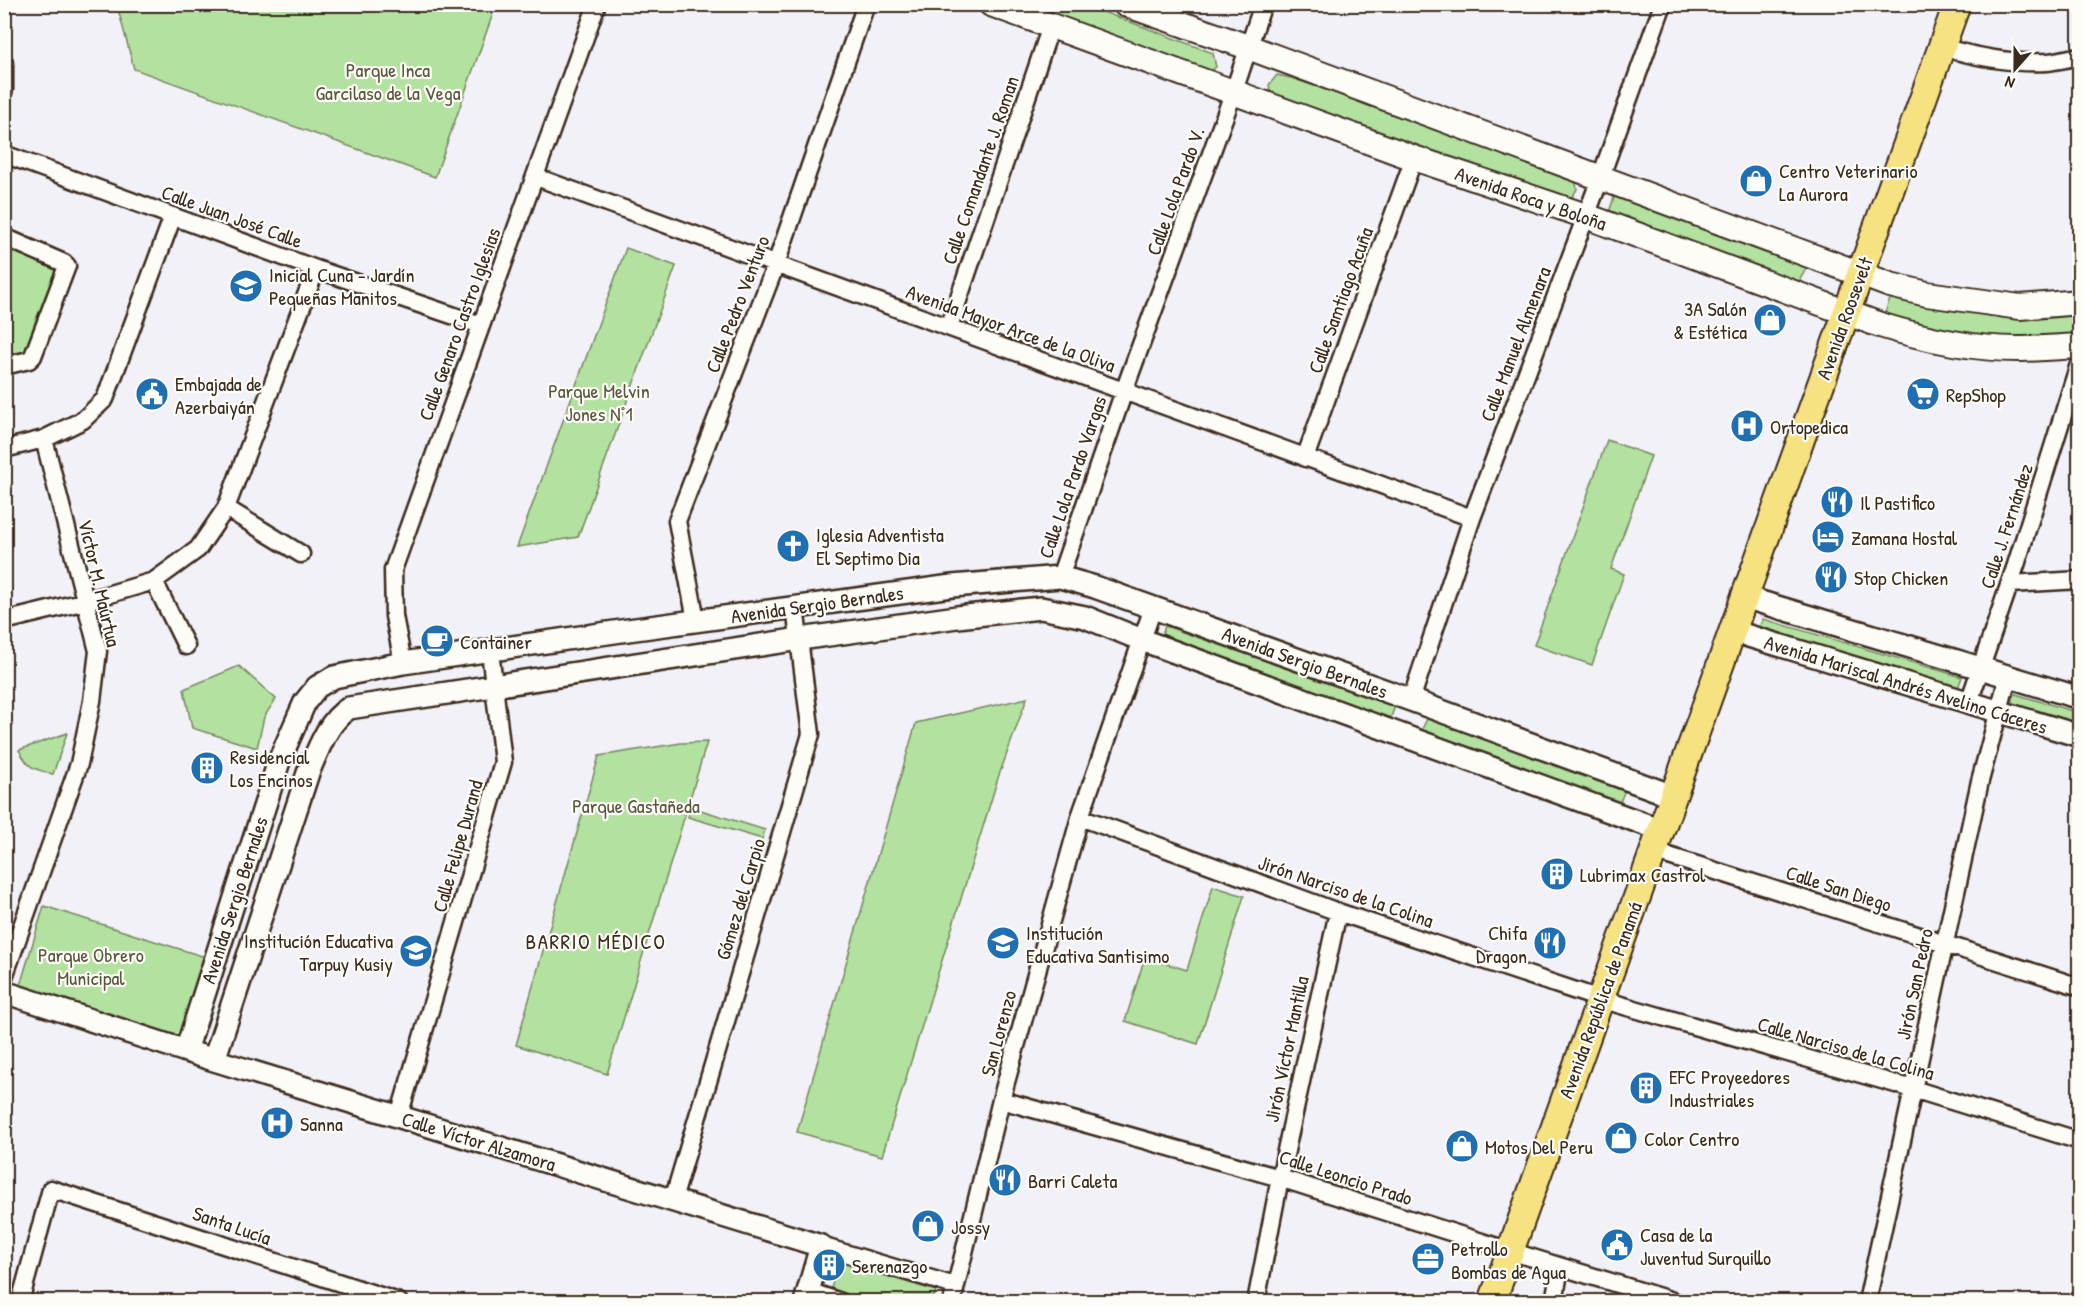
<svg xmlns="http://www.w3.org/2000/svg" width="2084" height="1306" font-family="'Patrick Hand',sans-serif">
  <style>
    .green { fill: #b2e1a0; stroke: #76865f; stroke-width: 1.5 }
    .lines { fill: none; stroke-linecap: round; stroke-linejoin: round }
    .minor-casing { stroke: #3b2a1e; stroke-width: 21 }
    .tertiary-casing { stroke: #3b2a1e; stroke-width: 26 }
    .secondary-casing { stroke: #3b2a1e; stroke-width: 28 }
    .primary-casing { stroke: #3b2a1e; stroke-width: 30 }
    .minor { stroke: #fdfcf7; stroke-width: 16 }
    .tertiary { stroke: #fdfcf7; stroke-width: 21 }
    .secondary { stroke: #fdfcf7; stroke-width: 24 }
    .primary { stroke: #f6e281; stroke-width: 26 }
    .labels { text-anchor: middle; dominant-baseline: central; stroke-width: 4.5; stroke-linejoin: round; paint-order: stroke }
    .park-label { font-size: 20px; fill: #59583e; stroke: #fdfcf7 }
    .street-label { font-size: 20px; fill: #3b2a1e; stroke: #fdfcf7 }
    .poi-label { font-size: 20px; fill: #3b2a1e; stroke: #fdfcf7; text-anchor: start }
    .neighbourhood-label { font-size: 21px; letter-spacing: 1.5px; fill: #3b2a1e; stroke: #fdfcf7 }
  </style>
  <rect width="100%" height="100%" fill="#f2f1f7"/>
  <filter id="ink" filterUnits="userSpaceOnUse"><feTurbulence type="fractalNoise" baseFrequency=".0167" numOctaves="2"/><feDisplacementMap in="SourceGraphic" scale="12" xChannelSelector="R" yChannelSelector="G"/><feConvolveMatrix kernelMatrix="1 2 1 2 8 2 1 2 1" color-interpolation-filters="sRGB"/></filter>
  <g filter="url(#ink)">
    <path class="green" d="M117,5V4L496,5L435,177L134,69Z
      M1015,5H1085L1213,53L1216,67L1205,76Z
      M1277,75L1291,78L1574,174L1577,189L1571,199H1562L1271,94L1269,85Z
      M1615,195L1801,256L1807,267L1798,283L1616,221L1610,209Z
      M4,248L60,267L30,354L12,360L5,331Z
      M626,248L676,266L578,537L517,547Z
      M1892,293L2079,311V339L1969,337L1883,319Z
      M1607,440L1651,456L1611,569L1624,574L1592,665L1534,645Z
      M1763,619L1962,677L1958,688L1758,631Z
      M1165,626L1395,706L1389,723L1160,640Z
      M239,666L276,699L264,717L257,748L192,728L184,689Z
      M2012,693L2079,713V725L2014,706Z
      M1027,698L998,778L882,1156L797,1132L916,723Z
      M1428,717L1626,788L1619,804L1420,733Z
      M67,733L53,774C33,769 29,769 19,750Z
      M707,742L607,1074L516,1045L599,756L681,743Z
      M691,807L765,830L762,839L688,817Z
      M1213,886L1244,896L1198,1044L1125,1021L1145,957L1187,970Z
      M44,906L205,957L180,1039L19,989Z
      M839,1262L936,1291L932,1302L849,1301L829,1295Z"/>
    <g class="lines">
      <g class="minor-casing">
        <path id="minor" d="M1942,47C1976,57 2012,64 2047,62C2058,61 2069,58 2080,56
          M4,63V90
          M4,154L316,269L481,325
          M536,177L1472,518
          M4,237L64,263L67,266L33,356L29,360L4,366
          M949,327L1051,26
          M4,449L44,439L83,420L105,399L173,216
          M1305,458L1414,158
          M226,508L301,554
          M1060,577L1124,391L1234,91L1263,4
          M154,581L186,646
          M2010,584L2080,580
          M696,620L677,521L776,264L866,4
          M4,621L86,601L154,581L198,549L226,508L316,269
          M403,663L394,616L393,570L597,4
          M1411,700L1472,518L1600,179L1663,4
          M1969,702L2016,565L2080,361
          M1080,817L1338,912L1600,999L1913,1089L2080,1141
          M1653,851L2080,987
          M4,977L79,764L92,701L98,651L44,439
          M1001,1100L1280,1178L1510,1251L1676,1302
          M399,1116L503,762L490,651
          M673,1200L811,734L795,607
          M821,1246L955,1286
          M808,1291L841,1302
          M20,1302L51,1189L399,1302
          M952,1302L1001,1100L1080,817L1153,608
          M1256,1302L1280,1178L1338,912
          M1554,1302L1560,1267
          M1867,1302L1980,781L2008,677"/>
      </g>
      <g class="tertiary-casing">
        <path id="tertiary" d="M1744,597L2080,698
          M1732,631L2080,736
          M4,992L214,1060L821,1246L805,1302
          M186,1051L279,761L305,702L317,687L334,677L403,663L628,630L952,586L1060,577L1095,587L1411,700L1673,796
          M214,1060L308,773C318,750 327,722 349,708L800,639L957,617L1041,608L1085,617L1142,640L1661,830"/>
      </g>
      <g class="secondary-casing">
        <path id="secondary" d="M991,4L1414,158L1586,216L1880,325C1925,339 1971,349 2018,349C2039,349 2059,347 2080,346
          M1125,4L1248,47L1890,285L1927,294L2020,307L2080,302"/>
      </g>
      <g class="primary-casing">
        <path id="primary" d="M1492,1302L1957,4"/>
      </g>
      <use href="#minor" class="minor"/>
      <use href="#tertiary" class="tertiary"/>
      <use href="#secondary" class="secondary"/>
      <use href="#primary" class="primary"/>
    </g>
  </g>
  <defs>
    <g id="shop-disc" transform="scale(1.725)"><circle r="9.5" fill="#1f6fb2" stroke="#fdfcf7"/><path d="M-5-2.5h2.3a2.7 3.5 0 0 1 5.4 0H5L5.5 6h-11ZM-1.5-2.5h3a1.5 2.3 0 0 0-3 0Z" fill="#fff"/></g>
    <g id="school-disc" transform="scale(1.725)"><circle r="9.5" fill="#1f6fb2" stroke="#fdfcf7"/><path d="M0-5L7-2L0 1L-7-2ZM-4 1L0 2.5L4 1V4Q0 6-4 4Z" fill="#fff"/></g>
    <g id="civic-disc" transform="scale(1.725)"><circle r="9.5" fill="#1f6fb2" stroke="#fdfcf7"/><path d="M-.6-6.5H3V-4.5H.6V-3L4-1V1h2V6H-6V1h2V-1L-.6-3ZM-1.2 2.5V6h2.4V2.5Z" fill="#fff"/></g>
    <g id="supermarket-disc" transform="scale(1.725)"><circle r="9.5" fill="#1f6fb2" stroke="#fdfcf7"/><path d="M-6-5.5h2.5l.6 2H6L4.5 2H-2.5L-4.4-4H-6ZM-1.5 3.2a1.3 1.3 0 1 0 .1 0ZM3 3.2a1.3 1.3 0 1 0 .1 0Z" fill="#fff"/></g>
    <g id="hospital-disc" transform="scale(1.725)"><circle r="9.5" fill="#1f6fb2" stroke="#fdfcf7"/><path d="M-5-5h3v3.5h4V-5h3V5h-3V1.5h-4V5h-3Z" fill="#fff"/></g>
    <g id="restaurant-disc" transform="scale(1.725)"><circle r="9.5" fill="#1f6fb2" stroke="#fdfcf7"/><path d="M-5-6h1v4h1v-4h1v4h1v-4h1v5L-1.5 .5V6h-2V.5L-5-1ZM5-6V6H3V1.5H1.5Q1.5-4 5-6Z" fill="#fff"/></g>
    <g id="hotel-disc" transform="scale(1.725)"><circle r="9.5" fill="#1f6fb2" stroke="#fdfcf7"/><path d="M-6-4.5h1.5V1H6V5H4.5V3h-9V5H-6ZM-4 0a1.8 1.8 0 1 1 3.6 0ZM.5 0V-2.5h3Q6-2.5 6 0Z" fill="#fff"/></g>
    <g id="church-disc" transform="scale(1.725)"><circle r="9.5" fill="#1f6fb2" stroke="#fdfcf7"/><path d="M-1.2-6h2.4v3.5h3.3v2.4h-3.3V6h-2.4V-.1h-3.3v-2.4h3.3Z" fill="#fff"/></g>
    <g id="cafe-disc" transform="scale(1.725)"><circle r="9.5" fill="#1f6fb2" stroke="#fdfcf7"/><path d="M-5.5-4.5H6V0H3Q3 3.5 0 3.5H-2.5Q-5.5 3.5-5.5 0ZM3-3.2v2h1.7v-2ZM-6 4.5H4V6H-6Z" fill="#fff"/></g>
    <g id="building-disc" transform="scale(1.725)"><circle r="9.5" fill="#1f6fb2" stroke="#fdfcf7"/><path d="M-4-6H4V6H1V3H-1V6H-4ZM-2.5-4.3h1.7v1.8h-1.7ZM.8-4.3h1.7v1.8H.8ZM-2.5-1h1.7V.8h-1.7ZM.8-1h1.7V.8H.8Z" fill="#fff"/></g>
    <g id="office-disc" transform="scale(1.725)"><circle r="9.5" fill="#1f6fb2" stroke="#fdfcf7"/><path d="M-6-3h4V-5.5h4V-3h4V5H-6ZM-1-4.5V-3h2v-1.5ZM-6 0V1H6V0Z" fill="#fff"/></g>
  </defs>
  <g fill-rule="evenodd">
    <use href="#shop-disc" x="1756" y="181"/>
    <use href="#school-disc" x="246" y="286"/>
    <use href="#shop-disc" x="1770" y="320"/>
    <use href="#civic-disc" x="152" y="394"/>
    <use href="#supermarket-disc" x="1923" y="394"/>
    <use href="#hospital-disc" x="1747" y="426"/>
    <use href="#restaurant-disc" x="1837" y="502"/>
    <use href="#hotel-disc" x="1828" y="537"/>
    <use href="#church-disc" x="793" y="546"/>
    <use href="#restaurant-disc" x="1831" y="577"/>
    <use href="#cafe-disc" x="437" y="641"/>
    <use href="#building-disc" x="207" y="768"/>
    <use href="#building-disc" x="1557" y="874"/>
    <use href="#school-disc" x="1003" y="943"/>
    <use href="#restaurant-disc" x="1550" y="943"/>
    <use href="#school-disc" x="416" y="951"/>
    <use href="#building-disc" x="1646" y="1088"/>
    <use href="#hospital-disc" x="277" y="1123"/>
    <use href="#shop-disc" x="1621" y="1138"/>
    <use href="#shop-disc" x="1462" y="1146"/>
    <use href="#restaurant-disc" x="1005" y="1180"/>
    <use href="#shop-disc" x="928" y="1226"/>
    <use href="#civic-disc" x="1617" y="1245"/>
    <use href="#office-disc" x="1428" y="1259"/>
    <use href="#building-disc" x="829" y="1265"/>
  </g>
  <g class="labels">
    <g class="park-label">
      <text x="388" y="69">Parque Inca<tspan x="388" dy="23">Garcilaso de la Vega</tspan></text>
      <text x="599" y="390">Parque Melvin<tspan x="599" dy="23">Jones N°1</tspan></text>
      <text x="636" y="805">Parque Gastañeda</text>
      <text x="91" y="954">Parque Obrero<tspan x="91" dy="23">Municipal</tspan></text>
    </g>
    <g class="street-label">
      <text transform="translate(980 170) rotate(-71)">Calle Comandante J. Roman</text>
      <text transform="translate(1175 191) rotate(-70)">Calle Lola Pardo V.</text>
      <text transform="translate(1531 198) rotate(19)">Avenida Roca y Boloña</text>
      <text transform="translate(232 216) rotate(20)">Calle Juan José Calle</text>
      <text transform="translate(1340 300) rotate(-70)">Calle Samtiago Acuña</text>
      <text transform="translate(737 304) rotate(-69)">Calle Pedro Venturo</text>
      <text transform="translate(1844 318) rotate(-70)">Avenida Roosevelt</text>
      <text transform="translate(459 324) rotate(-70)">Calle Genaro Castro Iglesias</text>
      <text transform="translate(1011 328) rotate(20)">Avenida Mayor Arce de la Oliva</text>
      <text transform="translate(1515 344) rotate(-69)">Calle Manuel Almenara</text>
      <text transform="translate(1072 477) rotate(-71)">Calle Lola Pardo Vargas</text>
      <text transform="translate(2006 526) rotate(-72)">Calle J. Fernández</text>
      <text transform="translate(100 583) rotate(77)">Víctor M. Maúrtua</text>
      <text transform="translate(817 604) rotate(-8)">Avenida Sergio Bernales</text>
      <text transform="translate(1305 662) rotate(20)">Avenida Sergio Bernales</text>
      <text transform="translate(1906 684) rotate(17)">Avenida Mariscal Andrés Avelino Cáceres</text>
      <text transform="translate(457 846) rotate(-74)">Calle Felipe Durand</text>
      <text transform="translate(1839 888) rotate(18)">Calle San Diego</text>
      <text transform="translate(1346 891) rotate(19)">Jirón Narciso de la Colina</text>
      <text transform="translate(740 899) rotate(-73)">Gómez del Carpio</text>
      <text transform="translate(234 900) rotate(-72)">Avenida Sergio Bernales</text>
      <text transform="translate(1914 984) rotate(-78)">Jirón San Pedro</text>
      <text transform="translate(1600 1000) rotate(-70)">Avenida República de Panamá</text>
      <text transform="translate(998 1033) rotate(-75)">San Lorenzo</text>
      <text transform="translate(1846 1048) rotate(16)">Calle Narciso de la Colina</text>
      <text transform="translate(1286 1049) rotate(-78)">Jirón Víctor Mantilla</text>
      <text transform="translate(479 1141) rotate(17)">Calle Víctor Alzamora</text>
      <text transform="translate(1346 1177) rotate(18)">Calle Leoncio Prado</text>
      <text transform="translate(232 1225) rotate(19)">Santa Lucía</text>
    </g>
    <g class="poi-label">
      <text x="1779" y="170">Centro Veterinario<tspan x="1779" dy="23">La Aurora</tspan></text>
      <text x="269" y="274">Inicial Cuna - Jardín<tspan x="269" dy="23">Pequeñas Manitos</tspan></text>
      <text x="1747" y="308" text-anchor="end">3A Salón<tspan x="1747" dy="23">&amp; Estética</tspan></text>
      <text x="175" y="383">Embajada de<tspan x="175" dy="23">Azerbaiyán</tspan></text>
      <text x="1946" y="394">RepShop</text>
      <text x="1770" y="426">Ortopedica</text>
      <text x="1860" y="502">Il Pastifico</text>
      <text x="816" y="534">Iglesia Adventista<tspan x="816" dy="23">El Septimo Dia</tspan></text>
      <text x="1851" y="537">Zamana Hostal</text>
      <text x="1854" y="577">Stop Chicken</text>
      <text x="460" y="641">Container</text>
      <text x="230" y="756">Residencial<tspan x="230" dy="23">Los Encinos</tspan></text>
      <text x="1580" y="874">Lubrimax Castrol</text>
      <text x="1026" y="932">Institución<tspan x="1026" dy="23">Educativa Santisimo</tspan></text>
      <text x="1527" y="932" text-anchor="end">Chifa<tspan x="1527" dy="23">Dragon</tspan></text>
      <text x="393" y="940" text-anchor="end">Institución Educativa<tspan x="393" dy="23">Tarpuy Kusiy</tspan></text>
      <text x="1669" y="1076">EFC Proyeedores<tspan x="1669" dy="23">Industriales</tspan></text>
      <text x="300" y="1123">Sanna</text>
      <text x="1644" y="1138">Color Centro</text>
      <text x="1485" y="1146">Motos Del Peru</text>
      <text x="1028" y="1180">Barri Caleta</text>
      <text x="951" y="1226">Jossy</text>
      <text x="1640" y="1234">Casa de la<tspan x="1640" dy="23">Juventud Surquillo</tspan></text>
      <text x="1451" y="1248">Petrollo<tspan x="1451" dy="23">Bombas de Agua</tspan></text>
      <text x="852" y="1265">Serenazgo</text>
    </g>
    <g class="neighbourhood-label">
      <text x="596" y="941">BARRIO MÉDICO</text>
    </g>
  </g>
  <rect width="2084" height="1306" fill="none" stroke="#fdfcf7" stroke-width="24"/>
  <rect x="12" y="12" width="2060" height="1282" fill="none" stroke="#3b2a1e" stroke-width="2" filter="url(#ink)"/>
  <g transform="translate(2015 69) rotate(201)" stroke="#fdfcf7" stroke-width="4.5" paint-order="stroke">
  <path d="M0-4.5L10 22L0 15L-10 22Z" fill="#3b2a1e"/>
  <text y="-9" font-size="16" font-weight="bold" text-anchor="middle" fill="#3b2a1e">N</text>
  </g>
</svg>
